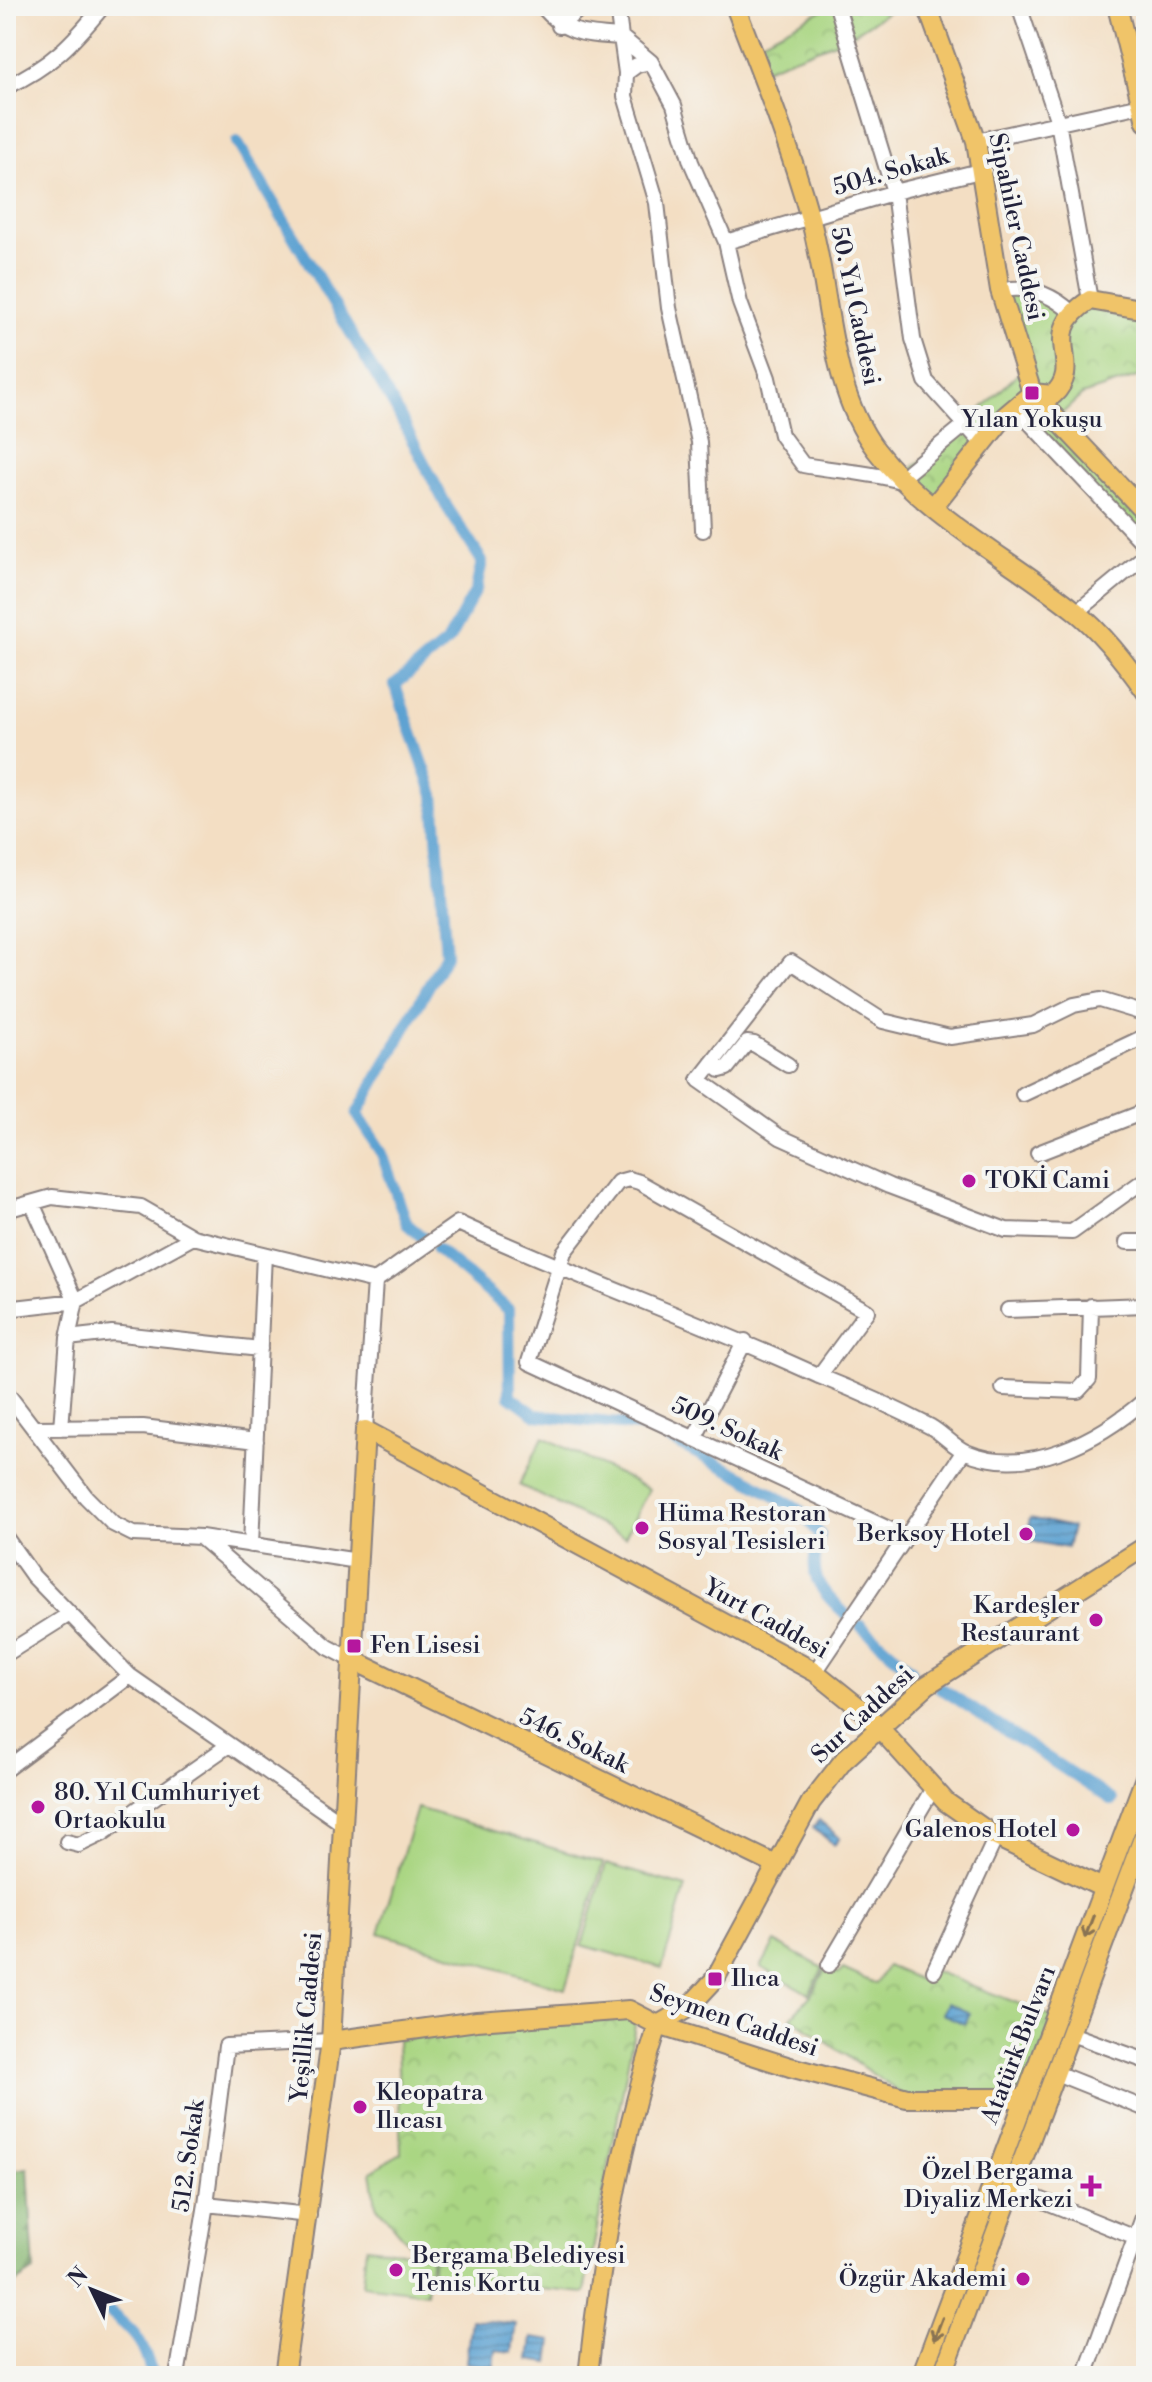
<svg xmlns="http://www.w3.org/2000/svg" width="1152" height="2382" font-family="'Libre Bodoni',serif">
  <style>
    .forest { fill: url(#forest-firs); stroke: #546c56; stroke-width: 2 }
    .park { fill: url(#park-crowns); stroke: #667c5f; stroke-width: 2 }
    .pitch { fill: #aad683; stroke: #667c5f; stroke-width: 2 }
    .water { fill: url(#water-rules); stroke: #3e6286; stroke-width: 2 }
    .lines { fill: none; stroke-linecap: round; stroke-linejoin: round }
    .canal { stroke: #5ba1d1; stroke-width: 12 }
    .minor-casing { stroke: #8a807f; stroke-width: 18 }
    .major-casing { stroke: #8a807f; stroke-width: 22 }
    .minor { stroke: #fff; stroke-width: 14 }
    .major { stroke: #f0c469; stroke-width: 18 }
    .oneway { stroke: #897352 }
    .poi-dot { fill: #b5179e; stroke: #f6f6f2; stroke-width: 3 }
    .labels { text-anchor: middle; dominant-baseline: central; stroke-width: 8; stroke-linejoin: round; paint-order: stroke }
    .street-label { font-size: 24px; fill: #22223b; stroke: #f6f6f2 }
    .poi-label { font-size: 24px; fill: #22223b; stroke: #f6f6f2; text-anchor: start }
  </style>
  <defs>
    <pattern id="forest-firs" width="22" height="20" patternUnits="userSpaceOnUse" patternTransform="scale(2)"><rect width="22" height="20" fill="#87b771"/><path d="M5 1l3.5 6h-7zM16 11l3.5 6h-7z" fill="#6e945e"/></pattern>
    <pattern id="park-crowns" width="20" height="18" patternUnits="userSpaceOnUse" patternTransform="scale(2)"><rect width="20" height="18" fill="#aad683"/><path d="M2 6a3 3 0 1 1 6 0M12 15a3 3 0 1 1 6 0" fill="none" stroke="#92b772"/></pattern>
    <pattern id="water-rules" width="6" height="5" patternUnits="userSpaceOnUse" patternTransform="scale(2)"><rect width="6" height="5" fill="#5ba1d1"/><path d="M0 2.5h6" fill="none" stroke="#4b83ab"/></pattern>
  </defs>
  <rect width="100%" height="100%" fill="#f6f6f2"/>
  <filter id="ink" filterUnits="userSpaceOnUse"><feTurbulence type="fractalNoise" baseFrequency=".0125" numOctaves="2"/><feDisplacementMap in="SourceGraphic" scale="16" xChannelSelector="R" yChannelSelector="G"/><feConvolveMatrix kernelMatrix="1 2 1 2 8 2 1 2 1" color-interpolation-filters="sRGB"/></filter>
  <filter id="wash" filterUnits="userSpaceOnUse"><feTurbulence type="fractalNoise" baseFrequency=".006" numOctaves="4" result="noise"/><feDisplacementMap in="SourceGraphic" scale="32" xChannelSelector="R" yChannelSelector="G"/><feGaussianBlur stdDeviation="1.8" result="paint"/><feColorMatrix in="noise" values="0 0 0 0 0 0 0 0 0 0 0 0 0 0 0 0 0 1.4 0 .05"/><feComposite in="paint" operator="in"/></filter>
  <g filter="url(#wash)">
    <rect width="100%" height="100%" fill="#f3dec3"/>
    <path class="forest" d="M28,2168L34,2271L6,2289V2171Z"/>
    <path class="park" d="M830,6H897L848,37L759,71L751,46Z
      M1025,288L1071,311L1090,300L1146,310V374L1082,395L1057,418L1146,513V546L1015,408L933,507L900,478L966,424L1023,369L1000,290Z
      M887,1966L920,1980L926,1968L1054,2017L1024,2098H907L791,2017L811,1995L826,1967L839,1974L843,1969L876,1984Z
      M631,2018L635,2025L585,2293L431,2279L433,2253L411,2246L376,2205L371,2171L401,2153L397,2040L482,2028Z"/>
    <path class="pitch" d="M543,1437L649,1489L625,1537L519,1485Z
      M417,1808L603,1863L565,1989L379,1933Z
      M606,1864L686,1887L662,1968L582,1945Z
      M775,1942L823,1968L809,1994L761,1967Z
      M366,2247L431,2255L426,2293L362,2285Z"/>
    <path class="water" d="M1030,1518L1072,1527L1067,1548L1025,1540Z
      M819,1820L840,1838L834,1845L813,1827Z
      M947,2003L970,2013L965,2024L942,2014Z
      M471,2319L516,2324L512,2352L496,2350L494,2367L466,2363Z
      M532,2337L552,2340L549,2363L529,2360Z"/>
    <g class="lines">
      <path class="canal" d="M237,142L396,409L447,507L482,561L476,590L448,641L395,685L434,795L446,955L357,1114L381,1151L407,1224L422,1237
        M437,1249L509,1310L510,1396L536,1415L646,1427L743,1477L802,1512L820,1535C808,1577 816,1585 845,1614
        M861,1626L911,1670
        M939,1687L1112,1800
        M107,2310C136,2333 143,2340 152,2376"/>
    </g>
  </g>
  <g filter="url(#ink)">
    <g class="lines">
      <g class="minor-casing">
        <path id="minor" d="M542,6C568,36 584,34 621,37L626,73L637,65L651,62
          M617,6L621,37L651,62L674,105L691,162L726,242L740,303L768,378L781,435L803,465C837,471 871,472 904,482
          M837,6L894,192L913,339L926,381L982,443
          M1019,6L1058,122L1090,300
          M559,26L583,6
          M626,73L625,96L657,203L669,308L699,442L703,530
          M6,87C51,66 72,44 103,6
          M976,141L1146,104
          M726,242L902,190L984,170
          M1011,289C1033,287 1055,297 1071,312
          M1015,407L1146,546
          M909,471L966,424
          M1077,612L1146,555
          M1146,1014L1100,1000L1074,1005L1033,1025L950,1037L883,1021L791,962L699,1080L780,1137L889,1186L1006,1230L1072,1232L1146,1179
          M712,1063L720,1070L727,1068L747,1043L754,1044L788,1065
          M1023,1094L1146,1036
          M1038,1153L1146,1111
          M32,1203L76,1301L68,1338L61,1428
          M6,1210L52,1197L141,1207L193,1237L375,1281L458,1223C577,1278 700,1321 819,1376
          M1127,1242H1146
          M6,1309L76,1301L193,1237
          M1008,1310L1146,1305
          M68,1338L112,1333L260,1349
          M1003,1388L1078,1391L1089,1379L1091,1306
          M6,1392L86,1497L113,1524L133,1534L201,1537L358,1561
          M35,1428L143,1427L256,1441
          M365,1430L375,1281
          M694,1439L745,1341
          M906,1537L529,1362L564,1252L618,1182L629,1179L639,1182L867,1311L819,1376C857,1391 895,1408 931,1427C943,1434 954,1447 966,1452C1029,1478 1099,1440 1146,1399
          M6,1538L33,1576L130,1676L343,1824
          M201,1538L328,1647L353,1660
          M251,1545L264,1254
          M6,1654L68,1615
          M815,1672L964,1451
          M6,1769L130,1676
          M67,1842L79,1845L102,1834L229,1745
          M829,1965L932,1790
          M934,1971L996,1837
          M1071,2034L1146,2061
          M1056,2073L1146,2109
          M1012,2188L1136,2238
          M206,2204L309,2215
          M177,2376L206,2204L226,2046L331,2041
          M1085,2376L1146,2209"/>
      </g>
      <g class="major-casing">
        <path id="major" d="M735,6C762,75 790,146 810,218C832,293 827,385 876,450C927,517 1009,558 1074,610C1102,632 1125,662 1146,692
          M927,6L976,141L1000,290L1032,393L1146,513
          M1117,6L1146,122
          M933,507L1005,416L1032,393L1053,395C1087,363 1035,335 1090,300L1146,310
          M353,1660L774,1864
          M658,2025L689,2007L715,1979L811,1802L844,1760L927,1685L1146,1546
          M331,2041L477,2021L629,2010L658,2025L790,2067L907,2098H1024
          M284,2376L331,2041L365,1430L815,1672L866,1713L946,1802L996,1837L1103,1888
          M588,2376C600,2259 622,2137 658,2025
          M921,2376L1146,1775
          M942,2376L1146,1830"/>
      </g>
      <use href="#minor" class="minor"/>
      <use href="#major" class="major"/>
    </g>
    <defs><path id="oneway-shaft" d="M-6 0H5M1.5-3L5.5 0L1.5 3" fill="none" stroke-width="1.6" stroke-linecap="round" stroke-linejoin="round" transform="scale(2)"/></defs>
    <g class="oneway">
      <use href="#oneway-shaft" transform="translate(1089 1927) rotate(111)"/>
      <use href="#oneway-shaft" transform="translate(938 2329) rotate(111)"/>
    </g>
  </g>
  <g class="poi-dot">
    <rect x="1024" y="385" width="16" height="16" rx="4"/>
    <circle cx="969" cy="1181" r="8"/>
    <circle cx="642" cy="1528" r="8"/>
    <circle cx="1026" cy="1534" r="8"/>
    <circle cx="1096" cy="1620" r="8"/>
    <rect x="346" y="1638" width="16" height="16" rx="4"/>
    <circle cx="38" cy="1807" r="8"/>
    <circle cx="1073" cy="1830" r="8"/>
    <rect x="707" y="1971" width="16" height="16" rx="4"/>
    <circle cx="360" cy="2107" r="8"/>
    <path d="M1087 2174h8v8h8v8h-8v8h-8v-8h-8v-8h8z"/>
    <circle cx="396" cy="2270" r="8"/>
    <circle cx="1023" cy="2279" r="8"/>
  </g>
  <g class="labels">
    <g class="street-label">
      <text transform="translate(891 172) rotate(-16)">504. Sokak</text>
      <text transform="translate(1016 227) rotate(78)">Sipahiler Caddesi</text>
      <text transform="translate(855 306) rotate(78)">50. Yıl Caddesi</text>
      <text transform="translate(727 1429) rotate(25)">509. Sokak</text>
      <text transform="translate(766 1619) rotate(29)">Yurt Caddesi</text>
      <text transform="translate(863 1715) rotate(-43)">Sur Caddesi</text>
      <text transform="translate(574 1741) rotate(26)">546. Sokak</text>
      <text transform="translate(307 2017) rotate(-85)">Yeşillik Caddesi</text>
      <text transform="translate(734 2021) rotate(19)">Seymen Caddesi</text>
      <text transform="translate(1019 2045) rotate(-69)">Atatürk Bulvarı</text>
      <text transform="translate(189 2156) rotate(-82)">512. Sokak</text>
    </g>
    <g class="poi-label">
      <text x="1032" y="420" text-anchor="middle">Yılan Yokuşu</text>
      <text x="985" y="1181">TOKİ Cami</text>
      <text x="658" y="1514">Hüma Restoran<tspan x="658" dy="28">Sosyal Tesisleri</tspan></text>
      <text x="1010" y="1534" text-anchor="end">Berksoy Hotel</text>
      <text x="1080" y="1606" text-anchor="end">Kardeşler<tspan x="1080" dy="28">Restaurant</tspan></text>
      <text x="370" y="1646">Fen Lisesi</text>
      <text x="54" y="1793">80. Yıl Cumhuriyet<tspan x="54" dy="28">Ortaokulu</tspan></text>
      <text x="1057" y="1830" text-anchor="end">Galenos Hotel</text>
      <text x="731" y="1979">Ilıca</text>
      <text x="376" y="2093">Kleopatra<tspan x="376" dy="28">Ilıcası</tspan></text>
      <text x="1073" y="2172" text-anchor="end">Özel Bergama<tspan x="1073" dy="28">Diyaliz Merkezi</tspan></text>
      <text x="412" y="2256">Bergama Belediyesi<tspan x="412" dy="28">Tenis Kortu</tspan></text>
      <text x="1007" y="2279" text-anchor="end">Özgür Akademi</text>
    </g>
  </g>
  <rect width="1152" height="2382" fill="none" stroke="#f6f6f2" stroke-width="32"/>
  <g transform="translate(92 2290) rotate(313)" stroke="#f6f6f2" stroke-width="6" paint-order="stroke">
  <path d="M0-6L14 30L0 20L-14 30Z" fill="#22223b"/>
  <text y="-12" font-size="22" font-weight="bold" text-anchor="middle" fill="#22223b">N</text>
  </g>
</svg>
